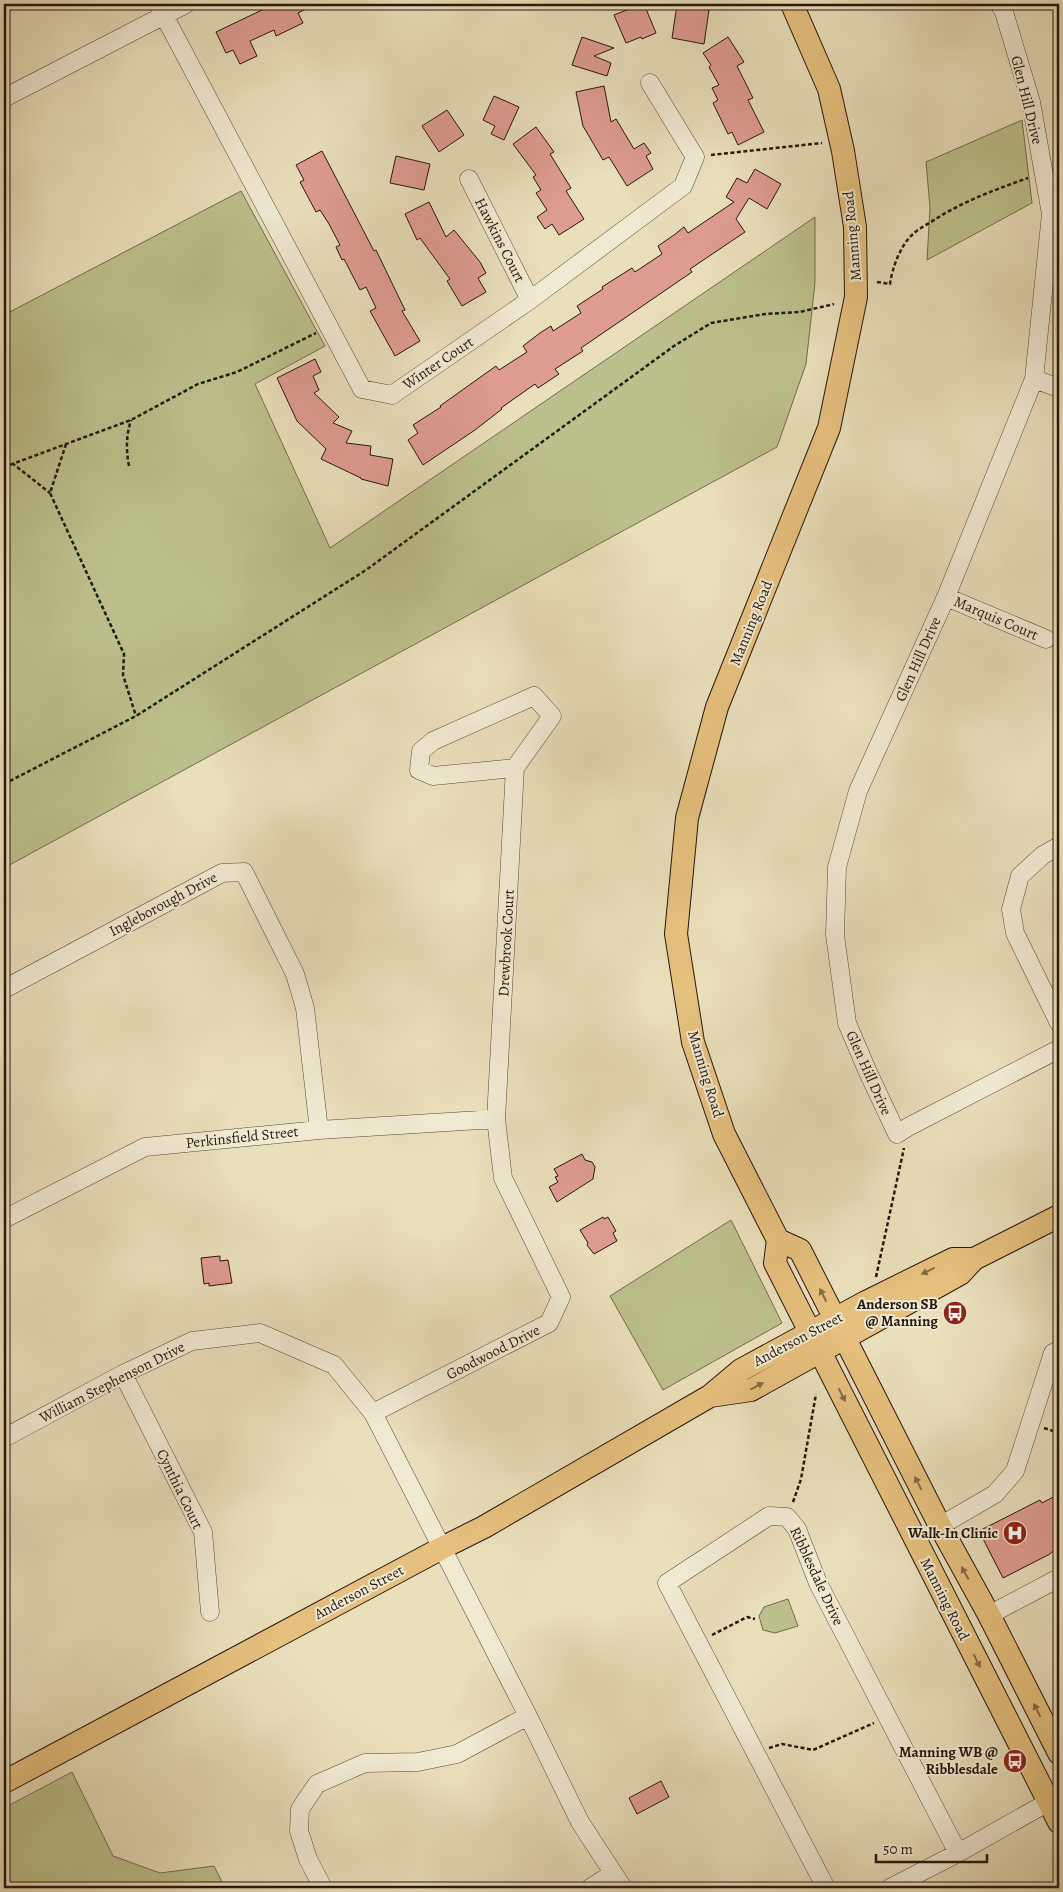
<svg xmlns="http://www.w3.org/2000/svg" width="1063" height="1892" font-family="Alegreya,serif">
  <style>
    .green { fill: #bcc08c; stroke: #716b4c }
    .building { fill: #df9c90; stroke: #26160c }
    .lines { fill: none; stroke-linecap: round; stroke-linejoin: round }
    .minor-casing { stroke: #574838; stroke-width: 19 }
    .major-casing { stroke: #26160c; stroke-width: 24 }
    .path { stroke: #26160c; stroke-width: 2.5; stroke-dasharray: 4 2.5; stroke-linecap: butt }
    .minor { stroke: #f1ead3; stroke-width: 18 }
    .major { stroke: #e5c07e; stroke-width: 22 }
    .oneway { fill: #866b45 }
    .labels { text-anchor: middle; dominant-baseline: central; stroke-width: 4; stroke-linejoin: round; paint-order: stroke }
    .street-label { font-size: 15px; fill: #26160c; stroke: #f1ead3 }
    .poi-label { font-size: 15px; font-weight: bold; fill: #26160c; stroke: #f1ead3; text-anchor: end }
  </style>
  <rect width="100%" height="100%" fill="#eadfbb"/>
  <filter id="stains"><feTurbulence type="fractalNoise" baseFrequency=".004" numOctaves="4"/><feColorMatrix values="0 0 0 0 .2 0 0 0 0 .09 0 0 0 0 .02 0 0 0 .5 -.17"/></filter>
  <radialGradient id="worn" r=".72"><stop offset=".6" stop-color="#630" stop-opacity="0"/><stop offset="1" stop-color="#630" stop-opacity=".3"/></radialGradient>
  <path class="green" d="M1022,120L1032,203L927,260L930,208L926,162Z
    M241,191L325,346L255,384L330,548L815,217V283L806,364L777,447L4,868V315Z
    M731,1220L782,1323L663,1390L610,1296Z
    M788,1599L798,1626L775,1633L763,1630L759,1616L764,1607Z
    M72,1772L113,1856L160,1873L214,1866L225,1888H4V1808Z"/>
  <path class="building" d="M270,4H316L298,13L303,23L276,36L274,30L250,41L257,56L240,64L233,50L226,53L216,32L264,9L263,7Z
    M642,4H644L656,33L642,39L641,37L626,43L614,15Z
    M677,5L709,10L704,44L672,38Z
    M582,37L614,48L594,56L611,63L607,76L572,65Z
    M728,37L744,62L737,66L753,98L748,100L764,132L738,145L732,132L728,134L713,103L718,100L712,88L719,85L709,67L711,65L703,53Z
    M604,86L611,122L616,119L634,149L644,143L651,153L646,156L653,169L627,186L609,157L603,160L583,126L576,92Z
    M494,96L519,107L504,140L491,134L495,126L483,120Z
    M447,110L464,135L439,152L422,126Z
    M536,127L554,152L550,154L571,188L566,191L584,219L559,235L552,224L545,229L537,217L547,210L536,193L541,190L533,177L536,175L513,144Z
    M322,151L374,251L376,250L405,310L402,311L420,341L395,356L370,311L376,308L366,287L360,290L344,259L342,260L336,247L340,245L329,224L320,210L316,212L300,182L304,180L296,165Z
    M396,156L430,164L424,190L390,183Z
    M755,169L781,184L767,209L749,198L736,219L745,232L690,269L692,272L581,348L583,351L555,369L559,374L538,388L535,384L501,408L502,409L475,430L423,465L408,440L418,433L413,425L441,407L440,406L496,366L499,370L527,352L523,346L540,333L551,326L553,331L581,313L577,306L603,289L602,287L613,280L632,268L635,272L662,254L658,246L674,235L684,227L688,233L734,202L726,197L737,178L747,183Z
    M429,202L446,237L454,230L480,262L486,273L478,278L486,292L462,306L447,281L450,279L420,238L417,240L405,214Z
    M315,359L321,372L313,376L319,390L314,393L339,417L333,423L352,431L346,443L371,446L370,455L393,459L388,486L361,479V478L321,459L326,449L297,421L277,378Z
    M582,1154L585,1160L592,1162L595,1167L593,1179L557,1202L549,1187L558,1182L555,1177L558,1176L554,1169Z
    M603,1217L604,1219L608,1217L616,1231L613,1233L617,1241L594,1254L587,1245L588,1243L580,1230Z
    M220,1256V1261L228,1260L232,1283L209,1286V1283L204,1284L201,1258Z
    M1059,1494V1545L1050,1554L1003,1578L979,1531L1040,1500L1042,1503Z
    M661,1781L669,1797L637,1814L629,1798Z"/>
  <g class="lines">
    <g class="minor-casing">
      <path id="minor" d="M158,4L362,389L392,395L530,300L683,186L695,157L650,83
        M999,4L1004,12L1031,102L1051,214L1034,379L946,597L858,791L837,867L835,935L847,1023L867,1070L897,1134L908,1127L1059,1049
        M4,98L186,4
        M469,179L530,300
        M1034,379L1059,388
        M946,597L1046,639
        M1059,846L1043,855L1020,876L1011,909L1015,933L1059,1023
        M4,989L222,873L244,872L295,974L305,1008L319,1130
        M4,1219L145,1147L319,1130L496,1119
        M123,1374L203,1532L210,1612
        M373,1413L549,1323L561,1297L503,1178L496,1119L515,768L552,716L534,696L433,741L421,751L419,770L433,776L515,768
        M4,1438L123,1374L192,1341L260,1333L334,1365L373,1413L528,1716L580,1822L623,1888
        M940,1526L995,1494L1015,1471L1053,1353L1059,1350
        M989,1615L1059,1578
        M323,1888L308,1859L299,1831L300,1809L317,1784L365,1763L418,1762L457,1754L528,1716
        M590,1888L612,1874
        M826,1888L667,1583L769,1516L787,1517L797,1529L818,1583L958,1853
        M890,1888L958,1853L1059,1796"/>
    </g>
    <g class="major-casing">
      <path id="major" d="M792,4L829,89L843,151L855,227L856,297L829,428L717,707L687,818L676,934L693,1042L724,1134L778,1240L775,1263L1059,1822
        M778,1240L800,1250L940,1526L989,1615L1059,1753
        M710,1396L751,1390L960,1274L974,1259L1059,1216
        M4,1782L442,1548L484,1527L710,1396L741,1370L866,1302L953,1259H974"/>
    </g>
    <path class="path" d="M711,155L822,143
      M877,282L890,284C892,269 900,246 912,235C917,230 924,226 931,222C961,202 994,190 1028,178
      M66,444L50,493L124,654L123,675L136,716
      M12,463L50,493
      M129,466C126,450 126,436 131,420
      M4,467L131,420L198,384L237,372L316,333
      M4,784L136,716L366,570L674,346L711,323L765,314L800,312L834,304
      M876,1277L904,1148
      M1044,1428L1059,1433
      M793,1502L801,1479L816,1394
      M712,1635L747,1617L755,1619
      M769,1748L782,1744L813,1750L874,1723"/>
    <use href="#minor" class="minor"/>
    <use href="#major" class="major"/>
  </g>
  <defs><path id="oneway-solid" d="M-6-.8H1V-3.2L6.5 0L1 3.2V.8H-6Z" transform="scale(1.25)"/></defs>
  <g class="oneway">
    <use href="#oneway-solid" transform="translate(928 1271) rotate(154)"/>
    <use href="#oneway-solid" transform="translate(823 1295) rotate(-117)"/>
    <use href="#oneway-solid" transform="translate(757 1386) rotate(-28)"/>
    <use href="#oneway-solid" transform="translate(842 1395) rotate(63)"/>
    <use href="#oneway-solid" transform="translate(918 1483) rotate(-117)"/>
    <use href="#oneway-solid" transform="translate(965 1573) rotate(-119)"/>
    <use href="#oneway-solid" transform="translate(977 1661) rotate(63)"/>
    <use href="#oneway-solid" transform="translate(1037 1710) rotate(-117)"/>
  </g>
  <defs>
    <g id="bus-disc" transform="scale(1.25)"><circle r="9.5" fill="#8f2418" stroke="#f1ead3"/><path d="M-5-6H5V4H4V6H2V4H-2V6H-4V4H-5ZM-3.5-4V0h7V-4ZM-3.5 1.2v1.5H-2V1.2ZM2 1.2v1.5H3.5V1.2Z" fill="#fff"/></g>
    <g id="hospital-disc" transform="scale(1.25)"><circle r="9.5" fill="#8f2418" stroke="#f1ead3"/><path d="M-5-5h3v3.5h4V-5h3V5h-3V1.5h-4V5h-3Z" fill="#fff"/></g>
  </defs>
  <g fill-rule="evenodd">
    <use href="#bus-disc" x="955" y="1313"/>
    <use href="#hospital-disc" x="1015" y="1533"/>
    <use href="#bus-disc" x="1015" y="1761"/>
  </g>
  <g class="labels">
    <g class="street-label">
      <text transform="translate(1027 100) rotate(76)">Glen Hill Drive</text>
      <text transform="translate(852 236) rotate(-95)">Manning Road</text>
      <text transform="translate(500 240) rotate(63)">Hawkins Court</text>
      <text transform="translate(438 363) rotate(-34)">Winter Court</text>
      <text transform="translate(996 618) rotate(23)">Marquis Court</text>
      <text transform="translate(751 623) rotate(-68)">Manning Road</text>
      <text transform="translate(918 659) rotate(-66)">Glen Hill Drive</text>
      <text transform="translate(163 904) rotate(-28)">Ingleborough Drive</text>
      <text transform="translate(506 943) rotate(-87)">Drewbrook Court</text>
      <text transform="translate(869 1073) rotate(66)">Glen Hill Drive</text>
      <text transform="translate(706 1074) rotate(73)">Manning Road</text>
      <text transform="translate(242 1137) rotate(-6)">Perkinsfield Street</text>
      <text transform="translate(798 1339) rotate(-28)">Anderson Street</text>
      <text transform="translate(493 1352) rotate(-27)">Goodwood Drive</text>
      <text transform="translate(112 1382) rotate(-27)">William Stephenson Drive</text>
      <text transform="translate(180 1489) rotate(64)">Cynthia Court</text>
      <text transform="translate(817 1576) rotate(65)">Ribblesdale Drive</text>
      <text transform="translate(359 1592) rotate(-28)">Anderson Street</text>
      <text transform="translate(945 1599) rotate(63)">Manning Road</text>
    </g>
    <g class="poi-label">
      <text x="938" y="1304">Anderson SB<tspan x="938" dy="17">@ Manning</tspan></text>
      <text x="998" y="1533">Walk-In Clinic</text>
      <text x="998" y="1752">Manning WB @<tspan x="998" dy="17">Ribblesdale</tspan></text>
    </g>
  </g>
  <rect width="1063" height="1892" fill="none" stroke="#eadfbb" stroke-width="20"/>
  <rect x="5" y="5" width="1053" height="1882" fill="none" stroke="#26160c" stroke-width="2.5"/>
  <rect x="10" y="10" width="1043" height="1872" fill="none" stroke="#26160c"/>
  <path d="M876 1854v8h111v-8" fill="none" stroke="#26160c" stroke-width="2.5"/>
  <text x="883" y="1854" font-size="15" fill="#26160c" stroke="#f1ead3" stroke-width="4" paint-order="stroke">50 m</text>
  <rect width="100%" height="100%" filter="url(#stains)"/>
  <rect width="100%" height="100%" fill="url(#worn)"/>
</svg>
